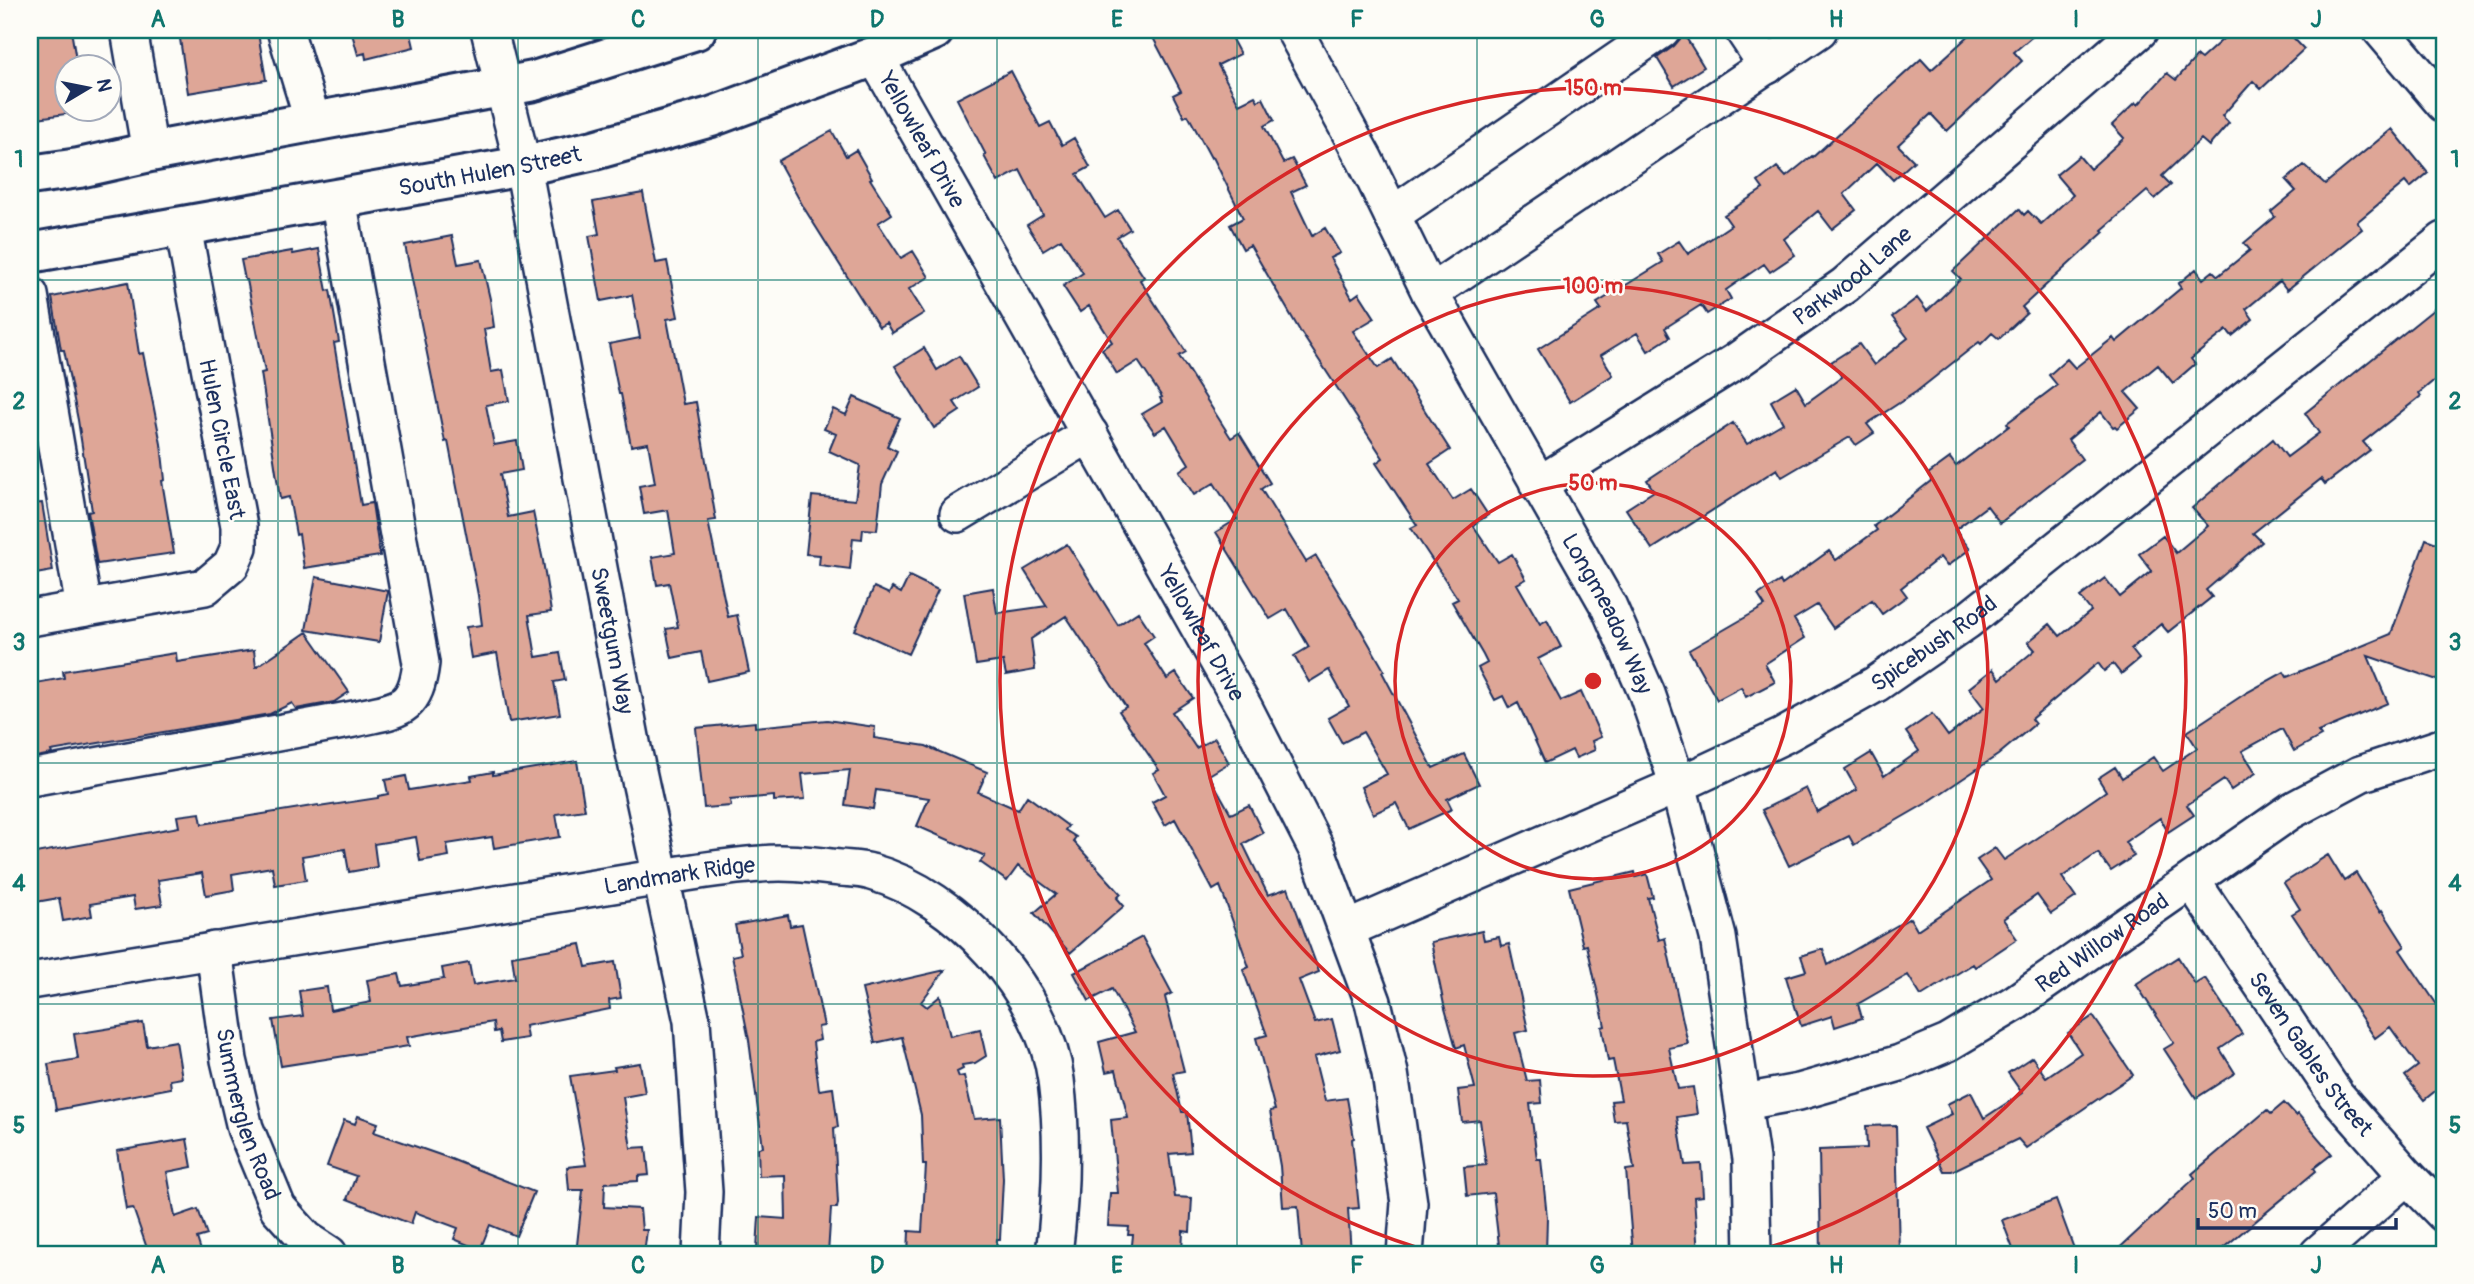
<svg xmlns="http://www.w3.org/2000/svg" width="2474" height="1284" font-family="Pangolin,sans-serif">
  <style>
    .building { fill: #dea697; stroke: #1b2f5e; stroke-width: 2 }
    .lines { fill: none; stroke-linecap: round; stroke-linejoin: round }
    .minor-casing { stroke: #1b2f5e; stroke-width: 40 }
    .major-casing { stroke: #1b2f5e; stroke-width: 44 }
    .minor { stroke: #fdfcf7; stroke-width: 35 }
    .major { stroke: #fdfcf7; stroke-width: 38 }
    .grid { fill: none; stroke: #0f766e; stroke-width: 2; stroke-opacity: 0.55 }
    .ring { fill: none; stroke: #d62828; stroke-width: 3.5 }
    .labels { text-anchor: middle; dominant-baseline: central; stroke-width: 5; stroke-linejoin: round; paint-order: stroke }
    .street-label { font-size: 23px; fill: #1b2f5e; stroke: #fdfcf7 }
    .centre { fill: #d62828; stroke: #fdfcf7; stroke-width: 3.5 }
    .ring-label { font-size: 21px; text-anchor: middle; font-weight: bold; fill: #d62828; stroke: #fdfcf7; stroke-width: 5; stroke-linejoin: round; paint-order: stroke }
    .neatline { fill: none; stroke: #0f766e; stroke-width: 2.5 }
    .grid-label { font-size: 23px; text-anchor: middle; font-weight: bold; fill: #0f766e }
  </style>
  <rect width="100%" height="100%" fill="#fdfcf7"/>
  <filter id="ink" filterUnits="userSpaceOnUse"><feTurbulence type="fractalNoise" baseFrequency=".0143" numOctaves="2"/><feDisplacementMap in="SourceGraphic" scale="14" xChannelSelector="R" yChannelSelector="G"/><feConvolveMatrix kernelMatrix="1 2 1 2 8 2 1 2 1" color-interpolation-filters="sRGB"/></filter>
  <g filter="url(#ink)">
    <path class="building" d="M30,30H71L77,66H66V114L30,119Z
      M190,30H236L237,37L258,33L266,80L188,93L179,32Z
      M351,30H410L414,47L366,59L365,53L358,55Z
      M1149,30H1227L1240,54L1218,65L1239,104L1255,96L1258,101L1263,98L1274,120L1264,126L1283,163L1292,159L1306,185L1291,192L1312,236L1325,228L1340,253L1330,258L1352,298L1359,293L1375,318L1353,331L1378,368L1392,359L1450,450L1429,464L1453,500L1471,489L1488,515L1473,525L1498,562L1512,554L1526,579L1517,584L1540,624L1547,620L1561,647L1538,659L1561,701L1581,692L1601,737L1592,741L1595,750L1576,758L1572,750L1545,763L1518,703L1509,708L1503,696L1495,700L1478,668L1487,663L1483,655L1452,602L1458,599L1411,528L1417,525L1376,463L1383,458L1300,331L1250,245L1243,249L1230,225L1243,218L1213,157L1211,158L1188,115L1184,117L1173,95L1181,91Z
      M1975,30H2040L2014,52L2022,61L1947,131L1931,114L1898,145L1914,161L1893,180L1877,163L1844,194L1856,210L1832,229L1818,211L1784,239L1795,255L1770,272L1764,264L1726,290L1731,299L1707,314L1701,305L1665,328L1670,337L1648,351L1637,333L1601,355L1613,375L1570,402L1538,349L1601,309L1597,303L1663,262L1658,254L1679,241L1688,254L1731,225L1724,215L1763,189L1758,182L1777,167L1786,177L1812,156L1813,157L1921,59L1931,70Z
      M2233,30H2286L2304,49L2261,89L2253,81L2222,116L2229,123L2209,146L2201,139L2162,176L2171,185L2155,199L2147,191L2102,230L2104,232L2022,307L2027,313L1999,339L1992,333L1981,344L1979,342L1916,392L1867,424L1874,433L1856,445L1850,437L1782,477L1777,469L1652,549L1626,509L1654,491L1647,480L1733,423L1747,444L1783,423L1771,401L1796,386L1806,403L1842,377L1831,362L1859,344L1874,365L1908,338L1892,317L1917,298L1927,311L1961,279L1953,271L2019,209L2024,215L2028,211L2041,224L2073,195L2056,175L2079,156L2090,169L2124,138L2112,125L2136,102L2138,105L2167,73L2176,80L2197,56L2201,59Z
      M1682,31L1704,67L1674,86L1657,58L1674,46L1680,39Z
      M1011,71L1040,127L1050,122L1062,145L1074,138L1090,167L1077,174L1105,218L1118,210L1130,229L1117,237L1144,277L1140,280L1186,352L1179,356L1231,438L1239,433L1270,483L1261,489L1306,562L1316,556L1357,623L1384,670L1382,672L1433,768L1464,754L1479,784L1447,799L1452,809L1409,829L1396,803L1373,814L1361,787L1387,774L1363,732L1342,743L1328,718L1349,706L1329,670L1309,682L1294,656L1309,647L1287,609L1270,619L1216,532L1237,519L1214,483L1194,495L1179,471L1189,464L1166,426L1155,433L1142,414L1162,402L1160,398L1162,397L1138,361L1117,374L1102,349L1112,342L1089,306L1080,312L1063,286L1083,273L1061,239L1043,250L1027,225L1043,215L1020,170L998,182L984,156L986,155L957,99Z
      M2392,129L2428,173L2410,188L2405,182L2357,222L2362,229L2287,290L2280,281L2246,309L2253,319L2232,336L2227,330L2191,359L2195,364L2173,383L2158,365L2125,392L2140,409L2117,428L2115,426L2113,427L2101,412L2068,440L2082,459L2000,523L1987,506L1955,530L1970,549L1947,566L1940,557L1901,588L1907,596L1882,614L1872,600L1833,628L1817,605L1794,619L1805,638L1765,664L1775,682L1746,697L1741,687L1717,700L1689,650L1765,606L1758,595L1780,581L1782,585L1829,551L1836,560L1877,530L1874,526L1932,480L1928,474L1950,458L1956,466L2009,426L2007,423L2057,385L2049,375L2067,359L2075,368L2113,338L2116,342L2181,288L2178,284L2196,269L2203,279L2213,271L2218,276L2250,250L2244,243L2275,217L2271,212L2296,191L2286,180L2304,165L2325,184Z
      M832,131L846,156L856,150L872,178L870,179L892,214L878,223L901,258L913,251L929,277L909,289L924,313L892,333L886,323L879,327L804,208L778,161Z
      M643,193L656,263L667,261L678,317L667,319L683,404L696,402L716,520L708,521L728,617L737,615L749,672L707,681L701,652L672,658L666,629L678,627L669,583L657,585L652,557L675,553L668,510L644,514L639,486L655,483L648,443L631,446L621,394H619L609,344L640,338L632,295L601,301L589,236L599,234L593,202Z
      M452,236L458,264L481,260L490,299L494,327L484,329L491,372L503,370L509,401L486,405L494,445L517,441L522,470L500,474L508,517L533,512L543,561L551,612L529,615L536,657L560,653L565,680L554,682L560,714L509,722L497,653L471,658L466,627L482,625L478,595L448,441L445,442L405,245Z
      M319,249L327,291L330,290L339,342L334,343L361,505L372,503L380,556L304,568L299,534L296,535L289,497L280,499L261,373L265,372L247,280H245L241,260L292,251L293,254Z
      M128,282L139,354L143,353L161,444L165,480L162,481L174,553L97,564L88,512L92,511L78,420L64,350H61L52,297Z
      M2444,301V372L2419,393L2421,396L2363,442L2370,450L2325,484L2321,479L2253,533L2262,542L2206,590L2212,597L2168,632L2161,624L2131,649L2139,659L2121,674L2113,664L2104,671L2098,663L2031,719L2035,724L1998,755L1925,804L1854,845L1849,836L1789,866L1762,810L1806,788L1817,812L1857,790L1845,769L1871,753L1884,776L1919,751L1906,732L1932,714L1948,736L1984,708L1969,688L1993,669L2000,679L2035,650L2028,642L2050,624L2060,636L2091,611L2080,597L2105,578L2120,597L2152,571L2139,554L2163,536L2176,553L2208,526L2192,508L2273,439L2287,457L2319,433L2305,413Z
      M924,348L937,370L959,356L978,387L954,402L960,411L934,428L895,366Z
      M854,397L900,418L887,446L897,451L882,484L877,530L863,529L862,539L853,538L850,569L819,565L820,555L806,554L812,496L855,500L860,465L829,451L836,434L824,429L833,409L846,415Z
      M42,503L53,571L30,575V504Z
      M2426,539L2444,546V668L2440,681L2368,656L2388,703L2318,732L2321,736L2294,751L2282,729L2242,751L2256,773L2231,790L2224,780L2187,805L2194,815L2168,832L2160,818L2125,842L2134,856L2111,871L2098,853L2062,877L2076,897L2051,914L2037,895L2003,919L2017,939L1975,967L1973,964L1921,996L1908,975L1858,1004L1862,1018L1835,1027L1832,1016L1801,1026L1786,977L1806,971L1801,956L1823,949L1828,965L1910,918L1917,930L1991,880L1977,860L1995,848L2004,860L2036,839L2106,791L2098,778L2115,767L2122,778L2153,757L2163,771L2197,748L2187,732L2246,693L2284,672L2287,677L2391,634Z
      M1067,544L1118,625L1138,612L1154,636L1144,643L1167,679L1176,673L1193,698L1172,712L1196,748L1215,738L1229,763L1209,775L1231,814L1249,805L1263,833L1243,844L1268,895L1288,888L1319,972L1299,980L1315,1023L1332,1019L1340,1050L1314,1057L1325,1101L1347,1098L1354,1138L1352,1139L1359,1208L1348,1209L1351,1254H1302L1298,1206L1283,1207L1280,1166L1270,1111L1275,1110L1256,1038L1267,1035L1243,970L1249,967L1220,886L1213,890L1175,819L1165,825L1152,802L1165,795L1153,773L1159,770L1119,711L1126,707L1066,616L1031,639L1035,670L1006,675L1003,661L976,665L964,593L993,588L997,613L1047,606L1024,570Z
      M909,576L938,590L908,654L855,630L874,587L889,594L892,588L901,593Z
      M316,577L388,591L379,642L306,630Z
      M307,632L349,692L334,702L296,709L292,703L270,714L51,751L52,754L30,758V684L64,678L63,671L176,653L177,662L254,650L256,667Z
      M827,720L875,727L874,738L926,746L987,772L978,792L1018,810L1027,796L1068,826L1065,830L1076,837L1073,841L1121,894L1117,898L1124,906L1070,953L1034,913L1056,894L1018,866L1007,881L980,862L985,856L917,826L929,798L876,790L873,809L845,805L850,770L802,774L805,799L774,801V796L730,800L731,806L704,808L696,728L755,722V727Z
      M577,761L585,810L556,814L560,837L494,848L492,837L447,844L449,856L420,861L416,837L374,844L377,867L349,872L345,849L302,856L306,880L275,885L272,867L232,874L234,890L206,895L202,873L158,880L162,905L135,909L133,897L90,904L92,916L63,921L59,898L30,903V854L179,827L177,816L200,813L202,824L318,805L319,807L378,798V796L388,794L385,780L406,776L409,790L472,780L471,776L493,772V775Z
      M2328,855L2344,881L2356,873L2380,912L2382,910L2405,946L2400,950L2444,1015V1084L2424,1100L2405,1076L2418,1066L2390,1027L2375,1038L2292,914L2300,909L2284,883Z
      M1635,872L1636,877L1647,874L1653,897L1648,898L1659,940L1665,938L1688,1044L1669,1048L1678,1089L1693,1087L1697,1114L1677,1117L1685,1165L1701,1164L1703,1196L1694,1197L1698,1254H1633L1626,1170L1634,1169L1626,1120L1614,1121L1611,1101L1621,1100L1613,1060L1608,1061L1602,1027L1605,1026L1587,945L1583,946L1569,888Z
      M788,915L790,926L802,924L824,1026L818,1027L820,1040L813,1042L819,1090L833,1088L838,1127L834,1128L838,1203L837,1208H831L828,1254H780L781,1249L757,1248L759,1217L786,1219L785,1175L759,1176L758,1148L763,1147L758,1111L749,1040L732,956L741,954L735,925Z
      M1482,931L1484,940L1499,937L1501,946L1509,944L1528,1030L1515,1033L1527,1081L1540,1080L1542,1103L1530,1104L1537,1159H1541L1547,1217L1546,1254H1500L1493,1193L1467,1196L1464,1167L1486,1165L1480,1120L1462,1122L1458,1090L1475,1088L1464,1045L1456,1048L1444,1005L1431,942Z
      M1142,937L1172,993L1165,997L1184,1071L1173,1073L1182,1112H1187L1191,1152L1169,1154L1175,1197L1192,1198L1190,1232L1183,1231L1182,1254H1131L1133,1235H1128L1129,1227L1108,1226L1110,1193H1118L1111,1120L1128,1118L1116,1070L1106,1072L1099,1042L1135,1032L1112,989L1089,1001L1074,973Z
      M581,944L586,967L615,962L621,998L609,1000L610,1009L525,1026L527,1038L501,1042L499,1031L494,1032L493,1022L407,1037L409,1046L281,1066L273,1020L303,1016L299,991L327,987L330,1010L371,1002L367,980L399,974L402,986L444,979L442,968L469,963L473,985L515,978L512,956Z
      M2178,957L2195,984L2205,978L2242,1034L2220,1049L2235,1073L2196,1098L2164,1049L2174,1043L2136,984Z
      M945,970L921,1002L927,1007L940,996L950,1036L980,1029L986,1056L975,1063L962,1065L963,1069L957,1072L959,1077L964,1076L974,1119L1000,1117L1003,1179L1000,1239H997L996,1254H908L909,1231L922,1232L926,1165H923L921,1115L902,1037L875,1043L862,989Z
      M2093,1016L2133,1075L2026,1148L2018,1139L1952,1171H1944L1923,1128L1952,1114L1947,1104L1971,1092L1984,1118L2022,1093L2008,1073L2032,1057L2046,1077L2081,1053L2068,1033Z
      M143,1023L147,1046L176,1041L182,1078L170,1080L171,1088L56,1110L48,1064L78,1059L74,1034Z
      M640,1063L645,1093L623,1097L631,1148L646,1147L649,1175L638,1176V1181L605,1183L604,1207L640,1209L642,1230H647L644,1254H576L583,1190H569L567,1167L586,1165L570,1076L615,1070L614,1067Z
      M2284,1103L2296,1116L2298,1114L2332,1154L2314,1168L2316,1171L2216,1254H2113L2195,1178L2192,1174L2267,1110L2271,1114Z
      M358,1116L378,1123L374,1132L446,1157L534,1192L516,1236L490,1225L480,1250L454,1239L458,1228L415,1212L411,1224L347,1199L356,1176L327,1166L344,1120L355,1124Z
      M1896,1125L1899,1254H1821L1819,1150L1867,1148L1866,1126Z
      M187,1139L192,1167L167,1172L175,1217L198,1209L207,1235L197,1238L202,1254H149L133,1208L126,1209L117,1151Z
      M2056,1200L2076,1254H2015L2002,1220Z"/>
    <g class="lines">
      <g class="minor-casing">
        <g id="minor">
          <path d="M129,30L150,152"/>
          <path d="M285,30L313,122"/>
          <path id="s1" d="M489,30L523,166L633,748L692,1021L704,1192L701,1254"/>
          <path id="s2" d="M1294,30L1365,160L1430,293L1609,607L1647,694L1678,785L1718,937L1751,1159L1753,1254"/>
          <path d="M1743,30L1767,66"/>
          <path d="M2381,30L2444,104"/>
          <path id="s3" d="M875,56L1245,709L1317,850L1373,1002L1390,1073L1409,1203L1405,1254"/>
          <path d="M1392,215L1662,30"/>
          <path d="M1430,293L1819,30"/>
          <path d="M30,295L84,608"/>
          <path id="s4" d="M1538,485L1735,362L1845,285L2140,30"/>
          <path d="M958,514L1090,434"/>
          <path d="M30,618L205,587L231,565L239,547V526L183,227"/>
          <path d="M30,778L354,719C397,709 415,713 421,663L338,199"/>
          <path id="s5" d="M2192,881L2336,1095L2407,1176L2444,1214"/>
          <path id="s6" d="M1348,929L1678,785L1783,736L1876,684L1967,621L2444,240"/>
          <path id="s7" d="M214,950L229,1060L245,1128L278,1208L306,1239L329,1254"/>
          <path id="s8" d="M30,981L661,877C694,872 727,866 761,864C786,861 814,865 840,868C850,869 862,869 871,872C956,895 1045,992 1056,1080C1063,1136 1061,1198 1054,1254"/>
          <path id="s9" d="M1744,1102L1799,1092L1900,1063L1948,1043L2015,1003L2291,811L2360,774L2444,746"/>
          <path d="M2318,1254L2407,1176"/>
        </g>
      </g>
      <g class="major-casing">
        <g id="major">
          <path d="M30,175L79,168L150,152L534,81L696,30"/>
          <path id="s10" d="M30,253L523,166L594,150L711,117L875,56L934,30"/>
        </g>
      </g>
      <use href="#minor" class="minor"/>
      <use href="#major" class="major"/>
    </g>
  </g>
  <path class="grid" d="M278,30V1254M518,30V1254M758,30V1254M997,30V1254M1237,30V1254M1477,30V1254M1716,30V1254M1956,30V1254M2196,30V1254M30,280H2444M30,521H2444M30,763H2444M30,1004H2444"/>
  <g class="ring">
    <circle cx="1593" cy="681" r="198"/>
    <circle cx="1593" cy="681" r="395"/>
    <path d="M1440 1254A593 593 0 1 1 1746 1254"/>
  </g>
  <g class="labels">
    <g class="street-label">
      <text stroke="none"><textPath href="#s3" startOffset="96">Yellowleaf Drive</textPath></text>
      <text stroke="none"><textPath href="#s10" startOffset="467">South Hulen Street</textPath></text>
      <text stroke="none"><textPath href="#s4" startOffset="378">Parkwood Lane</textPath></text>
      <text transform="translate(222 439) rotate(79)">Hulen Circle East</text>
      <text stroke="none"><textPath href="#s2" startOffset="663">Longmeadow Way</textPath></text>
      <text stroke="none"><textPath href="#s3" startOffset="663">Yellowleaf Drive</textPath></text>
      <text stroke="none"><textPath href="#s1" startOffset="623">Sweetgum Way</textPath></text>
      <text stroke="none"><textPath href="#s6" startOffset="653">Spicebush Road</textPath></text>
      <text stroke="none"><textPath href="#s8" startOffset="658">Landmark Ridge</textPath></text>
      <text stroke="none"><textPath href="#s9" startOffset="397">Red Willow Road</textPath></text>
      <text stroke="none"><textPath href="#s5" startOffset="210">Seven Gables Street</textPath></text>
      <text stroke="none"><textPath href="#s7" startOffset="168">Summerglen Road</textPath></text>
    </g>
  </g>
  <circle cx="1593" cy="681" r="10" class="centre"/>
  <g class="ring-label">
    <text x="1593" y="95">150 m</text>
    <text x="1593" y="293">100 m</text>
    <text x="1593" y="490">50 m</text>
  </g>
  <rect width="2474" height="1284" fill="none" stroke="#fdfcf7" stroke-width="77"/>
  <g transform="translate(88 88) rotate(80)"><circle r="33" fill="#fdfcf7" stroke="#a3aaba" stroke-width="2"/>
  <path d="M0-5L12 26L0 18L-12 26Z" fill="#1b2f5e"/>
  <text y="-10" font-size="19" font-weight="bold" text-anchor="middle" fill="#1b2f5e">N</text>
  </g>
  <path d="M2198 1218v10h198v-10" fill="none" stroke="#1b2f5e" stroke-width="3.5"/>
  <text x="2208" y="1218" font-size="21" fill="#1b2f5e" stroke="#fdfcf7" stroke-width="5" paint-order="stroke">50 m</text>
  <rect x="38" y="38" width="2398" height="1208" class="neatline"/>
  <g class="grid-label">
    <text x="158" y="27">A</text>
    <text x="398" y="27">B</text>
    <text x="638" y="27">C</text>
    <text x="877" y="27">D</text>
    <text x="1117" y="27">E</text>
    <text x="1357" y="27">F</text>
    <text x="1597" y="27">G</text>
    <text x="1836" y="27">H</text>
    <text x="2076" y="27">I</text>
    <text x="2316" y="27">J</text>
    <text x="19" y="167">1</text>
    <text x="2455" y="167">1</text>
    <text x="19" y="409">2</text>
    <text x="2455" y="409">2</text>
    <text x="19" y="650">3</text>
    <text x="2455" y="650">3</text>
    <text x="19" y="891">4</text>
    <text x="2455" y="891">4</text>
    <text x="19" y="1133">5</text>
    <text x="2455" y="1133">5</text>
    <text x="158" y="1273">A</text>
    <text x="398" y="1273">B</text>
    <text x="638" y="1273">C</text>
    <text x="877" y="1273">D</text>
    <text x="1117" y="1273">E</text>
    <text x="1357" y="1273">F</text>
    <text x="1597" y="1273">G</text>
    <text x="1836" y="1273">H</text>
    <text x="2076" y="1273">I</text>
    <text x="2316" y="1273">J</text>
  </g>
</svg>
